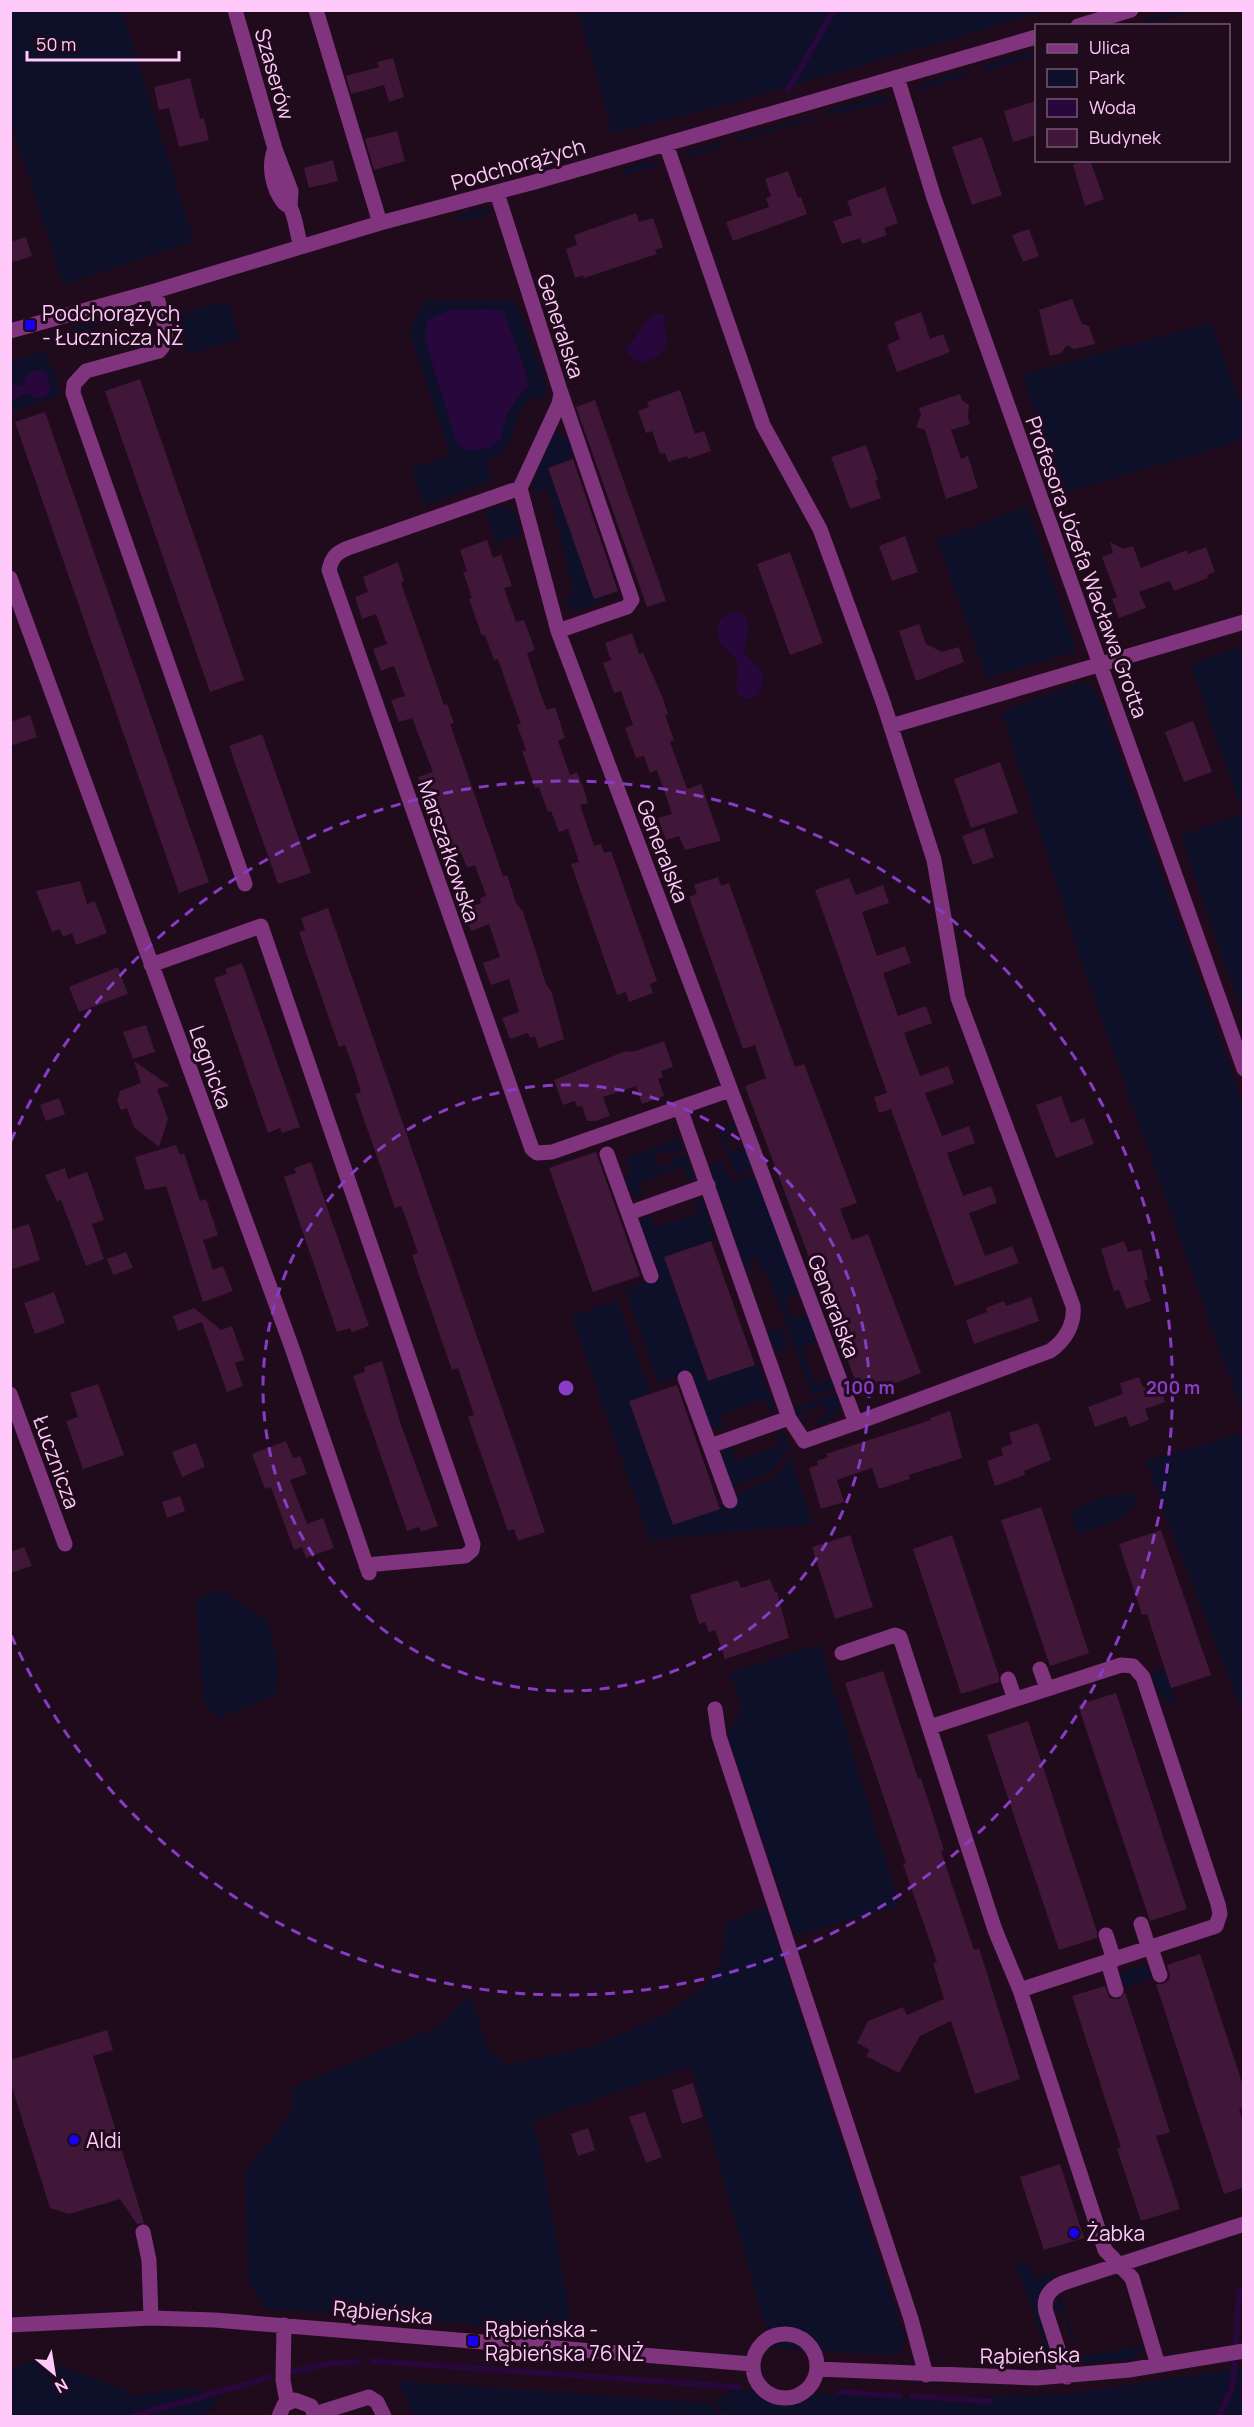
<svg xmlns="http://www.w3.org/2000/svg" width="1254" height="2427" font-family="Manrope,sans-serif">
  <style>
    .green { fill: #0e0f29 }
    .water { fill: #28073c }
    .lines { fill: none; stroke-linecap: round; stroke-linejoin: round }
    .stream { stroke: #28073c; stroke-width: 6 }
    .building { fill: #401738 }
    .minor { stroke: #80347d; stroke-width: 15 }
    .ring { fill: none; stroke: #883cc5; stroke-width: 3; stroke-dasharray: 10 8 }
    .poi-dot { fill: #1700f4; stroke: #1f0b1c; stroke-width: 2 }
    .labels { text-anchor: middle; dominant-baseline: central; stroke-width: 6; stroke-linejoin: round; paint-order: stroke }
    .street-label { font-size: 21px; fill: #ffc9f9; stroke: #1f0b1c }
    .poi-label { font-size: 21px; fill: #ffc9f9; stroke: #1f0b1c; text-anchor: start }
    .centre { fill: #883cc5; stroke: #1f0b1c; stroke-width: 3 }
    .ring-label { font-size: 18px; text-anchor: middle; font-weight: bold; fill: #883cc5; stroke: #1f0b1c; stroke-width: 6; stroke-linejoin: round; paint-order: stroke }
  </style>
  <rect width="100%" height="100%" fill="#1f0b1c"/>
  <path class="green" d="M10,11H122L194,241L64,285L11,122Z
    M578,11V10L1046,11L749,98L613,134Z
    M1174,11H1194L1145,24V19Z
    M1036,50V56L984,71V65Z
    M967,70L971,74L917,92L923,83Z
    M883,95L893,99L827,116L828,110Z
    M812,116L814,119L736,142L737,137Z
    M720,142L723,146L684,159L691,150Z
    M647,162L662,165L624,175V168Z
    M485,208L493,213L476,218L454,220L453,217Z
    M227,301L240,339L189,354L178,315Z
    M424,301H513L523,319L547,387L543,400L533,396C529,401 524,406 521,411C508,435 517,448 486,461L492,481L424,506L412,468L450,455L409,331Z
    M145,306L151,310L74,332L73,326Z
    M1211,323L1243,409V440L1061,494L1023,375Z
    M46,351L61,395L11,412V361Z
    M557,432L569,438L573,454L567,462L606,599L576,611L567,606L564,597L574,594L548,490L534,494L532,488L551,436Z
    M502,505L515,511L521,535L496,543L485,511Z
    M1027,506L1077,651L987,678L937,540Z
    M1243,646H1244L1243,813L1190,664Z
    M1082,682L1097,692L1243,1103V1415L1080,958L1002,712Z
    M1243,814H1244L1243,1016L1181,835Z
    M736,1122L738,1127L724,1133L731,1152L746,1147L753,1168L736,1175L718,1129Z
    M673,1128L684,1149L671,1154L668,1150L654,1155L659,1168L674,1164L672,1159L686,1154L694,1178L689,1181L683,1166L638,1183L643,1196L633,1197L624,1177L630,1174L627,1158L676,1140Z
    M723,1161L732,1182L756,1174L799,1293L785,1298L793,1318L807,1314L817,1342L802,1348L816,1385L832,1379L835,1388L812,1396L767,1273L762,1271L757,1257L750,1260L754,1270L747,1272L709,1166Z
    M701,1197L715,1239L664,1258L708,1381L758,1364L775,1410L770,1413L765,1399L720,1415L724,1428L717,1430L709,1423L692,1372L658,1384L625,1289L659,1277L641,1226L642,1219L649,1214L655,1228L700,1212L695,1198Z
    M617,1300L650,1394L630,1401L673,1525L737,1501L735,1494L775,1478L790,1457L813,1524L650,1540L572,1316Z
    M781,1327L789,1348L774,1353L767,1331Z
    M836,1393L840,1408L831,1420L818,1424L816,1419L828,1414L824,1403L801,1412L805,1424L797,1418L794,1408Z
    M782,1429L789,1447L771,1473L732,1487L722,1458L725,1449L731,1446L736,1461L781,1445L777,1432Z
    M1243,1433H1244L1243,1715L1145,1461Z
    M1127,1494L1135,1495L1134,1507C1119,1522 1099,1527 1079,1534L1071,1512L1096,1499Z
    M221,1591L268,1622L278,1663L276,1695L218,1718L204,1702L196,1599Z
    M820,1644L899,1906L795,1936L727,1736L742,1709L730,1673Z
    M1165,1669L1176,1702C1157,1702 1158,1686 1150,1673Z
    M766,1906L906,2343L896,2356L772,2348L691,2066L531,2121L539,2141L573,2332L267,2309L255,2294L248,2276L245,2172L292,2113L293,2087L439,2026L470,1995L488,2047L505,2066L596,2045L667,2014L707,1985L722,1957L726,1923Z
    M1143,1965L1150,1970L1152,1978L1124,1987L1120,1973Z
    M1020,2259L1024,2268L1031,2265L1036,2278L1053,2272L1055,2280L1038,2304L1052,2354L1051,2360L1044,2367L1037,2354L1047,2353L1015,2261Z
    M1060,2295L1076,2343L1073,2344L1062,2309L1055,2311L1054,2305Z
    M1145,2345L1135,2359L1086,2364L1071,2358Z
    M27,2362L59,2365L139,2396L170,2390L194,2389L222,2395L206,2416H11V2370Z
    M1243,2368V2416H724L714,2400L732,2390L921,2398L1066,2394Z
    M398,2381L712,2403L720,2416H414Z"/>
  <path class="water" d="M491,309L503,311L524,366L528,386C513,402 503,416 501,438L490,448L465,451L456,441L425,340L427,320L451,310Z
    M653,313L664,315L667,345C657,362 635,370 626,349Z
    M33,371H43L48,376L50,392C43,401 35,400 27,393L11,401V384L22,387L26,376Z
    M732,612C760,614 743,640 745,655L759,669L764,678L758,695L748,699C730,696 738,678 739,666L732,654L720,644L717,624L720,619Z"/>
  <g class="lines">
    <path class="stream" d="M788,90L834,10
      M373,2361L738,2387
      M290,2372L332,2363L358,2362
      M840,2392L900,2396
      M912,2396L990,2401
      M134,2416L270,2377
      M1219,2416L1233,2386L1239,2292L1244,2288"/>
  </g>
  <path class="building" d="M393,58L404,97L389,102L384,85L351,94L346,76L379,67L377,62Z
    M190,78L200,119L204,118L209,140L179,147L169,108L159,110L154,87Z
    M1036,101V135L1013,142L1004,111Z
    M397,131L405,161L374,170L365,139Z
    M982,137L1002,195L972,205L952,147Z
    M333,160L338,181L309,188L304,168Z
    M1085,160H1090L1104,199L1085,206L1073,165Z
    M788,171L798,198L801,197L807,214L733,241L726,222L769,207L766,198L771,196L765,179Z
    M885,187L898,223L884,228L887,235L862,244L860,238L842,244L833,221L852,215L847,201Z
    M636,213L639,222L653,218L663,247L655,250L657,254L584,278L583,275L575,278L566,249L577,245L574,235Z
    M1029,229L1039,256L1023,262L1012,235Z
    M26,237L32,256L10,263V242Z
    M1072,299L1082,324L1089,326L1095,344L1074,349L1067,345L1061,353L1050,356L1039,310Z
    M921,312L930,339L943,334L950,352L897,372L887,345L900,339L894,322Z
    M140,379L244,680L210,692L105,391Z
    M680,390L695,434L704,431L711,451L688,459L687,456L668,462L665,453L660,454L652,431L646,433L638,411L649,407L647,402Z
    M960,394L962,400L969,405L968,417L970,424L951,430L961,459L968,456L978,488L946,499L925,430L916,427L921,415L919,408Z
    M595,400L666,601L647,607L576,407Z
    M45,412L209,882L179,893L15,422Z
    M866,445L878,480L875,481L881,498L850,509L831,457Z
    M573,459L618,591L594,599L548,468Z
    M905,536L918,572L892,581L879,546Z
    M487,540L493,558L501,555L512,586L504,588L516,622L524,620L535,650L527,653L540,693L547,710L555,707L565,738L558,741L570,775L577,772L583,787L588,803L580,805L594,846L601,844L604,853L611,851L657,981L650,984L653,993L629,1002L626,992L617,995L571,864L579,862L568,829L559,832L551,811L548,812L539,787L535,788L522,751L526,750L517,725L521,724L505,680L498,659L494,660L485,635L482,636L469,599L472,598L463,572L467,571L460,550Z
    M1110,542L1124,549L1133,546L1141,568L1187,550L1188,554L1206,547L1215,572L1207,575L1208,578L1174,591L1170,581L1139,592L1146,608L1119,618L1112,599L1117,597L1102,557L1113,553Z
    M790,552L823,643L790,655L757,564Z
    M398,562L404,581L401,583L444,705L447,704L454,723L450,724L503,876L507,875L516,903L523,912L546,984L552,993L564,1039L539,1048L535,1036L530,1038L528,1033L510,1039L502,1018L519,1012L509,979L491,985L483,963L500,957L489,924L471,931L464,909L481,903L480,898L486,896L475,865L467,868L461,852L446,857L418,777L433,772L412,718L399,722L391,700L405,696L394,666L381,671L373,649L387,644L376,614L362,619L355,597L368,592L363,577Z
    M919,624L926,644L942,652L959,647L964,662L916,681L899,631Z
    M632,633L639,654L643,653L662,696L668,714L665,715L674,740L670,742L687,789L701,784L721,841L685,850L679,836L666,840L658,818L672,814L657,770L650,773L644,756L636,758L625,728L633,725L621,691L614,693L603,663L611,660L605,643Z
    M30,715L37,737L10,746V722Z
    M1193,721L1212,772L1184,782L1165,732Z
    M262,734L311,873L278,884L229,746Z
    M1000,762L1018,813L971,828L954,779Z
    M984,828L994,857L973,865L962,836Z
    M718,877L721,886L729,883L795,1067L804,1064L857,1203L840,1209L852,1240L868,1234L921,1373L861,1396L745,1086L766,1078L755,1045L743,1049L689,897L697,894L694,885Z
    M849,878L856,895L883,885L889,903L862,912L877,956L905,946L911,963L883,973L898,1016L926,1006L932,1023L904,1033L920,1076L948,1066L954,1083L925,1093L942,1136L969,1126L975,1143L947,1153L963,1196L991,1186L997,1203L969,1213L985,1256L1012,1246L1019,1263L955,1286L891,1109L879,1113L874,1097L887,1093L815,890Z
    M80,881L87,904L95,901L107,933L76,945L72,933L63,937L60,929L52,932L36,891Z
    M328,908L545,1532L518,1541L514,1529L508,1531L468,1417L474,1415L465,1388L458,1368L452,1370L412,1255L418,1253L406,1218L401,1206L395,1208L355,1094L361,1092L354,1069L345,1045L339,1047L299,932L305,930L301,918Z
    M242,963L300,1127L282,1133L280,1128L268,1133L214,978L227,974L225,969Z
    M118,967L128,994L79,1012L69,987Z
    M146,1025L155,1052L133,1059L123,1032Z
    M664,1041L673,1067L661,1071L663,1077L658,1079L664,1096L642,1104L636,1086L603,1097L610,1116L595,1121H587L582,1106L577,1107L575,1101L563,1105L554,1080L623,1052L636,1051Z
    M134,1061L170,1086L157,1089L168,1119L159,1147L134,1127L127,1108L121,1110L117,1101L120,1091L141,1083Z
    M1061,1096L1071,1123L1084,1118L1094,1144L1056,1158L1036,1105Z
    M59,1098L65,1114L46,1121L40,1105Z
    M176,1145L180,1155L184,1153L200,1201L206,1199L218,1235L203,1240L213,1270L223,1266L233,1291L203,1302L166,1186L145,1190L135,1157Z
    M596,1152L640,1276L593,1292L549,1168Z
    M311,1162L369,1326L352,1332L350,1328L337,1332L284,1177L296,1173L294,1168Z
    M65,1168L68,1179L87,1172L104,1220L92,1224L104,1259L86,1266L61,1200L57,1202L45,1175Z
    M29,1224L40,1260L10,1270V1230Z
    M711,1241L755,1365L708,1381L664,1257Z
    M1124,1241L1128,1252L1141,1249L1148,1279L1144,1281L1151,1301L1126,1309L1119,1290L1114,1291L1101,1249Z
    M126,1252L133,1268L113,1275L107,1259Z
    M54,1292L65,1323L35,1334L24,1303Z
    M1031,1297L1039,1321L974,1344L966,1320L987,1312L986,1308L1004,1301L1006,1306Z
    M194,1308L221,1330L232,1326L244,1360L235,1363L243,1386L227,1392L202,1322L178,1331L173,1316Z
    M382,1361L400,1422L438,1526L421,1532L419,1527L407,1531L353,1376L365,1372L364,1367Z
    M1139,1377L1143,1387L1158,1382L1165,1402L1145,1409L1149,1420L1130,1427L1126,1416L1095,1427L1088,1407L1123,1394L1120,1383Z
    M98,1384L124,1455L83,1469L66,1421L78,1417L70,1393Z
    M677,1385L720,1509L673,1525L629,1401Z
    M950,1411L962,1458L909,1475L910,1479L879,1489L872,1468L837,1480L844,1502L821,1509L809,1468L818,1465L817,1461L828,1457L826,1454L931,1420L930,1418Z
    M1038,1423L1051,1460L1024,1471L1025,1475L995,1486L987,1461L1003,1455L1001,1448L1012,1444L1009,1433Z
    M286,1441L293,1458L300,1456L307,1474L290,1480L307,1524L323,1518L334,1548L306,1558L302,1547L294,1550L271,1487L265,1489L252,1454Z
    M196,1443L205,1467L182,1477L172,1452Z
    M180,1496L185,1511L167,1518L162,1502Z
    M1041,1507L1089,1653L1050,1666L1001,1520Z
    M1161,1530L1211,1675L1171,1688L1147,1614L1142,1615L1119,1544Z
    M850,1535L873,1607L835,1619L812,1547Z
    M952,1535L999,1676V1682L961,1694L913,1549Z
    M24,1547L32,1566L10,1573V1552Z
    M770,1579L775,1592H777L789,1638L725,1659L715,1630L709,1632L705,1622L699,1624L690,1595L738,1580L741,1588Z
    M883,1671L918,1779L921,1778L944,1850L941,1851L949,1876L974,1950L979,1948L1020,2079L975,2094L951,2021L920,2036L899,2073L866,2056L870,2050L857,2043L868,2021L903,2007L907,2015L944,1999L933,1963L937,1962L903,1864L906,1863L845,1683Z
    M1116,1693L1187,1909L1150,1921L1078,1705Z
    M1028,1721L1097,1932V1938L1059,1950L987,1735Z
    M1200,1954L1244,2089V2107L1239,2109L1244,2123V2187L1224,2194L1156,1984H1162L1168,1981L1170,1976L1167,1965Z
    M1105,1986L1109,1997L1113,1999H1119L1125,1992L1170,2132L1156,2136L1180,2209L1141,2221L1117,2149L1121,2148L1072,1996Z
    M107,2030L113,2050L93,2056L144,2223L137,2224L120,2199L69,2214L50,2208L10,2081V2060Z
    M693,2083L703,2117L682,2124L672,2090Z
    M645,2112L662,2157L646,2163L629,2117Z
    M588,2128L595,2150L578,2156L571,2134Z
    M1060,2164L1084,2238L1044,2250L1020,2177Z"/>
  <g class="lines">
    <path class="minor" d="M235,10L275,149C268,164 272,189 284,203C288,207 288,204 291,209C296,219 297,235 301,246
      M316,10L380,223
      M1078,26L1131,10
      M897,77L934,198L1244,1069
      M275,149L291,191L290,207
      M497,193L561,393L559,404L520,488L558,631L856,1423L1050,1351C1065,1341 1075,1324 1073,1306L958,998L934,860L883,702L820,529L763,425L666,144
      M155,291C159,308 174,338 159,351L86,371L74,384L73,393L245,884
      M10,331L155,291L380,223L531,183L1036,37
      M520,488L348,548C336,553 332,557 329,570L532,1149L537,1153L552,1152L730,1090
      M10,578L291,1345L369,1573
      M558,631L627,607L632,600L561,393
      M891,726L1244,622
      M151,965L261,926L473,1544L472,1550L465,1556L366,1565
      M680,1108L789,1418L804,1441L856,1423
      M607,1154L651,1276
      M629,1213L708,1185
      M685,1378L730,1501
      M10,1394L65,1544
      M710,1446L789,1418
      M842,1653L895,1635L900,1637L995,1930L1020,1990L1105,2250L1132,2278L1158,2365
      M1040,1669L1047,1688
      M1008,1679L1015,1699
      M715,1709L719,1736L911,2319L926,2375
      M930,1727L1121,1665L1133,1666L1143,1677L1218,1904L1220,1914L1216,1926L1020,1990
      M1141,1924L1149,1949
      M1106,1935L1114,1960
      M1151,1948L1160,1975
      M1108,1962L1116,1990
      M143,2232L149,2260L151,2318
      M10,2325L151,2318L215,2320L752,2364
      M284,2325L283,2380L287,2402
      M753 2366a32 32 0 1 1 64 0a32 32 0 1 1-64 0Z
      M817,2369L1036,2378L1129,2370L1244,2351
      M1067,2377L1046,2312C1043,2298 1049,2289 1063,2283L1244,2224
      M315,2414L369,2397L377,2402L384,2416
      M279,2416L284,2405L295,2400L311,2406L315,2416"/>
  </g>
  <g class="ring">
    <circle cx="566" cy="1388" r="303"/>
    <path d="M11 1141A607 607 0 1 1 11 1635"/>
  </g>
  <g class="poi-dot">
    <rect x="24" y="319" width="12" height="12" rx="3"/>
    <circle cx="74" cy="2140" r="6"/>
    <circle cx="1074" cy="2233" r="6"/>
    <rect x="467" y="2335" width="12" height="12" rx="3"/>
  </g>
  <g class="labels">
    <g class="street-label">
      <text transform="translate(275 74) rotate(74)">Szaserów</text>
      <text transform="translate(518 164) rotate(-16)">Podchorążych</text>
      <text transform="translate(561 326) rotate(72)">Generalska</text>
      <text transform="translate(1087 567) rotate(70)">Profesora Józefa Wacława Grotta</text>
      <text transform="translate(449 851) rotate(71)">Marszałkowska</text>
      <text transform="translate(663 851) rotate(69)">Generalska</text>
      <text transform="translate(211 1067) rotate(70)">Legnicka</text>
      <text transform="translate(834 1306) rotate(69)">Generalska</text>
      <text transform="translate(57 1462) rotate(70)">Łucznicza</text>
      <text transform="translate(383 2312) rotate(5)">Rąbieńska</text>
      <text transform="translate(1030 2355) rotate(-1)">Rąbieńska</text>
    </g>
    <g class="poi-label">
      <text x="42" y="313">Podchorążych<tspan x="42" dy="24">- Łucznicza NŻ</tspan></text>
      <text x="86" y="2140">Aldi</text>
      <text x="1086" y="2233">Żabka</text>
      <text x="485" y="2329">Rąbieńska -<tspan x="485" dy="24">Rąbieńska 76 NŻ</tspan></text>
    </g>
  </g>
  <circle cx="566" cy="1388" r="9" class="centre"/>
  <g class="ring-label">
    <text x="869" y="1394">100 m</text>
    <text x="1173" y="1394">200 m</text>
  </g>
  <rect width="1254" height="2427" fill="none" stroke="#ffc9f9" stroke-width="24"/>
  <rect x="1035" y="24" width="195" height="138" fill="#1f0b1c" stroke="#795774" stroke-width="1.5"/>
  <rect x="1047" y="44" width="30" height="9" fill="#80347d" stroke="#795774" stroke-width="1.5"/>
  <text x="1089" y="54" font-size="18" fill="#ffc9f9">Ulica</text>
  <rect x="1047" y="69" width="30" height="18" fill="#0e0f29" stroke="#795774" stroke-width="1.5"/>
  <text x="1089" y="84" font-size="18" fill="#ffc9f9">Park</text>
  <rect x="1047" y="99" width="30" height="18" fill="#28073c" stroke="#795774" stroke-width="1.5"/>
  <text x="1089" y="114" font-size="18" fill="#ffc9f9">Woda</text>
  <rect x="1047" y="129" width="30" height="18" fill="#401738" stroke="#795774" stroke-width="1.5"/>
  <text x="1089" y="144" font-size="18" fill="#ffc9f9">Budynek</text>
  <g transform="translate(54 2373) rotate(150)" stroke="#1f0b1c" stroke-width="4.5" paint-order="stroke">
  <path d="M0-4.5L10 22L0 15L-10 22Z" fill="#ffc9f9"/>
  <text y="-9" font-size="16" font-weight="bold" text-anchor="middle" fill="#ffc9f9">N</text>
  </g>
  <path d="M27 51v9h152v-9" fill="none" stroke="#ffc9f9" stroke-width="3"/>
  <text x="36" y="51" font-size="18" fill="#ffc9f9" stroke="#1f0b1c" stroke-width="4.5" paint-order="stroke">50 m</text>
</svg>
